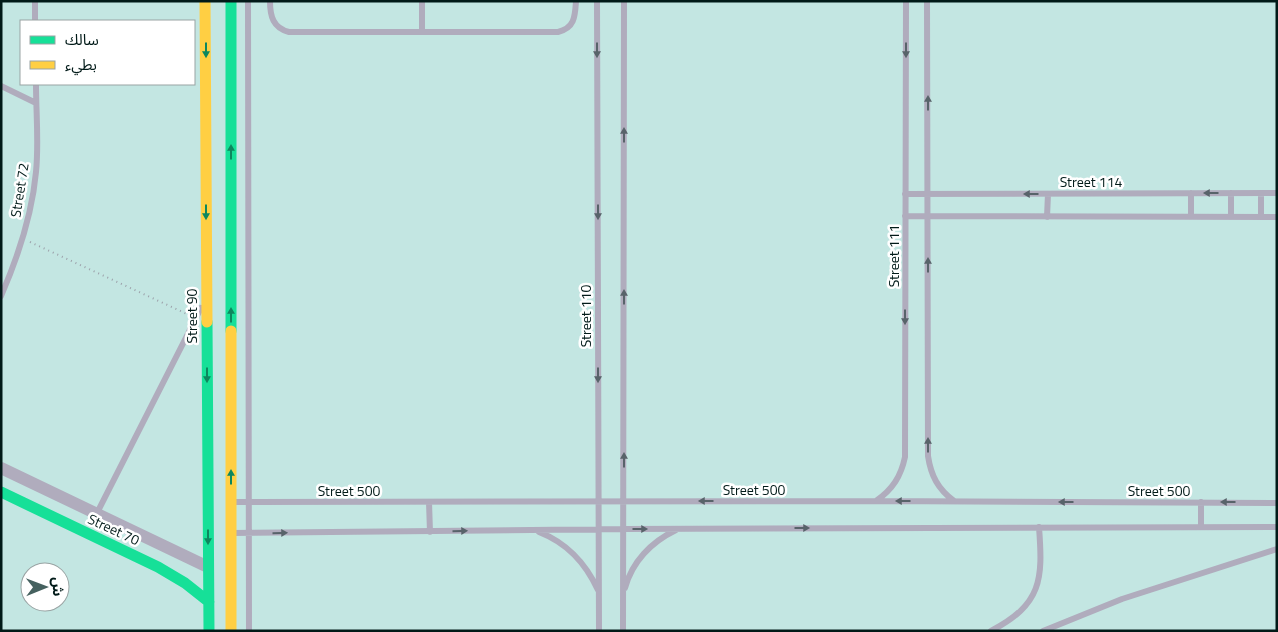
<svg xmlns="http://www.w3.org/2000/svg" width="1278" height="632" font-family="'Titillium Web','Noto Sans Arabic',sans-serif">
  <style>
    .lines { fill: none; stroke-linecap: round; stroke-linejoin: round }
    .path { stroke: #9ca1aa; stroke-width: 2; stroke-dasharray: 1 4; stroke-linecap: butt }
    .lane { stroke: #b0acbd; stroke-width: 6 }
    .street { stroke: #b0acbd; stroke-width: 12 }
    .fast { stroke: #16e098; stroke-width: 11 }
    .slow { stroke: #ffcf43; stroke-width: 11 }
    .oneway { fill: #0d875e }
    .oneway2 { fill: #58636a }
    .labels { text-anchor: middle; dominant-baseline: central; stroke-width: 5; stroke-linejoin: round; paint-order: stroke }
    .street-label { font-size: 14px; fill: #011a18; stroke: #fff }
  </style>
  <rect width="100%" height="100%" fill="#c3e6e2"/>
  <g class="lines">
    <path class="path" d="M30,242L187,314"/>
    <path class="lane" d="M35,1V21
      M248,1L249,631
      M270,1C270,16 273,28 289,32H558C575,28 575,16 576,1
      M597,1L599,631
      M927,1L928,456C931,476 938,489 954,501
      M422,31V1
      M1,86L36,103
      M1191,193V217
      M1231,193V217
      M1261,193V217
      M905,194L1277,193
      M905,216L1277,217
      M1047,217L1048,194
      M1,296C18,257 32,215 36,172C39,143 36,113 36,84
      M876,501C893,489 901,476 905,457L906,1
      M233,502L876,501L1277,503
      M429,502L430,532
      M97,513L201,308
      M1201,526V502
      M539,532C567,543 585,562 598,590
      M232,533L624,529L1277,527
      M625,588C632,562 651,542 676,530
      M623,631L624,1
      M991,631C1042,604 1043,580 1039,527
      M1043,631L1122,599L1277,549"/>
    <path class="street" d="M1,468L208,567"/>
    <path class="fast" d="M231,1V331
      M207,322L209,631
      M1,492L158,567L185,583L209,602"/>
    <path class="slow" d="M205,1L207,322
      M231,331V631"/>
  </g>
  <defs><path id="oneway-solid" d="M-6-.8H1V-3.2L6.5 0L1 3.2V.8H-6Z" transform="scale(1.25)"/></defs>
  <g class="oneway">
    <use href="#oneway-solid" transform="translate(206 50) rotate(90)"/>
    <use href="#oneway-solid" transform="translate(231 152) rotate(-90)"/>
    <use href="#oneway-solid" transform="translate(206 212) rotate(90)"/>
    <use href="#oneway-solid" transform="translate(231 315) rotate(-90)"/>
    <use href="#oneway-solid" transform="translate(207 375) rotate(90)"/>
    <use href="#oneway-solid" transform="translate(231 477) rotate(-90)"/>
    <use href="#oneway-solid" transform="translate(208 537) rotate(90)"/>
  </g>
  <g class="oneway2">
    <use href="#oneway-solid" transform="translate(597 50) rotate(90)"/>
    <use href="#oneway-solid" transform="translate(906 50) rotate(90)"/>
    <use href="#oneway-solid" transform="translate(928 103) rotate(-90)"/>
    <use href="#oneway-solid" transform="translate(624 135) rotate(-90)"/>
    <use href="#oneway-solid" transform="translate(1211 193) rotate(180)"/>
    <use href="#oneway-solid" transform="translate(1031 194) rotate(180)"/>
    <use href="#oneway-solid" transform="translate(598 212) rotate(90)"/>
    <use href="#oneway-solid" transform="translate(928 265) rotate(-90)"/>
    <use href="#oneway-solid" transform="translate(624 297) rotate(-90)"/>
    <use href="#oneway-solid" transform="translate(905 317) rotate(90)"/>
    <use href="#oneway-solid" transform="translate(598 375) rotate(90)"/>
    <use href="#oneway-solid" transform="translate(928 445) rotate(-90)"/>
    <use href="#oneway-solid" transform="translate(624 460) rotate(-90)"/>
    <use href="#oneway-solid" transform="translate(706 501) rotate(180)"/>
    <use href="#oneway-solid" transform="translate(903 501) rotate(-180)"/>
    <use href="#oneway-solid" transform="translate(1066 502) rotate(-180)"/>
    <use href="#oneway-solid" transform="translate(1228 502) rotate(-180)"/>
    <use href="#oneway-solid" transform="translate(802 528)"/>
    <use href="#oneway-solid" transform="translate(640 529)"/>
    <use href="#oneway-solid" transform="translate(460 531) rotate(-1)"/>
    <use href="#oneway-solid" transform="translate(280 533) rotate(-1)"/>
  </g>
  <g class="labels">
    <g class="street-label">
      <text x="1091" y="181">Street 114</text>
      <text transform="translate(19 190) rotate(-81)">Street 72</text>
      <text transform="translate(893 256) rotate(-90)">Street 111</text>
      <text transform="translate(191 316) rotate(-90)">Street 90</text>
      <text transform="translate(585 316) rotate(-90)">Street 110</text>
      <text x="754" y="489">Street 500</text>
      <text x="349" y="490">Street 500</text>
      <text x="1159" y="490">Street 500</text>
      <text transform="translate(114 529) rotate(25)">Street 70</text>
    </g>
  </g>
  <rect width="1278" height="632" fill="none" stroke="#011a18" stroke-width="5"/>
  <rect x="20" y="20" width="175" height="65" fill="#ffffff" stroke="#99a3a3"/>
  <rect x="30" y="36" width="25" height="8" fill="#16e098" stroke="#99a3a3"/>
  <text x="65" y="45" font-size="15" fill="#011a18">سالك</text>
  <rect x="30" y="61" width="25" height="8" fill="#ffcf43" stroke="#99a3a3"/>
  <text x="65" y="70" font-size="15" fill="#011a18">بطيء</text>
  <g transform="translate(45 587) rotate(89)"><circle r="24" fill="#ffffff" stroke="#99a3a3"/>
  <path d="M0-4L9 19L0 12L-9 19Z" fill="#45615f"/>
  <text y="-8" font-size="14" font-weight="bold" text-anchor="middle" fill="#011a18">ش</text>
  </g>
</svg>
